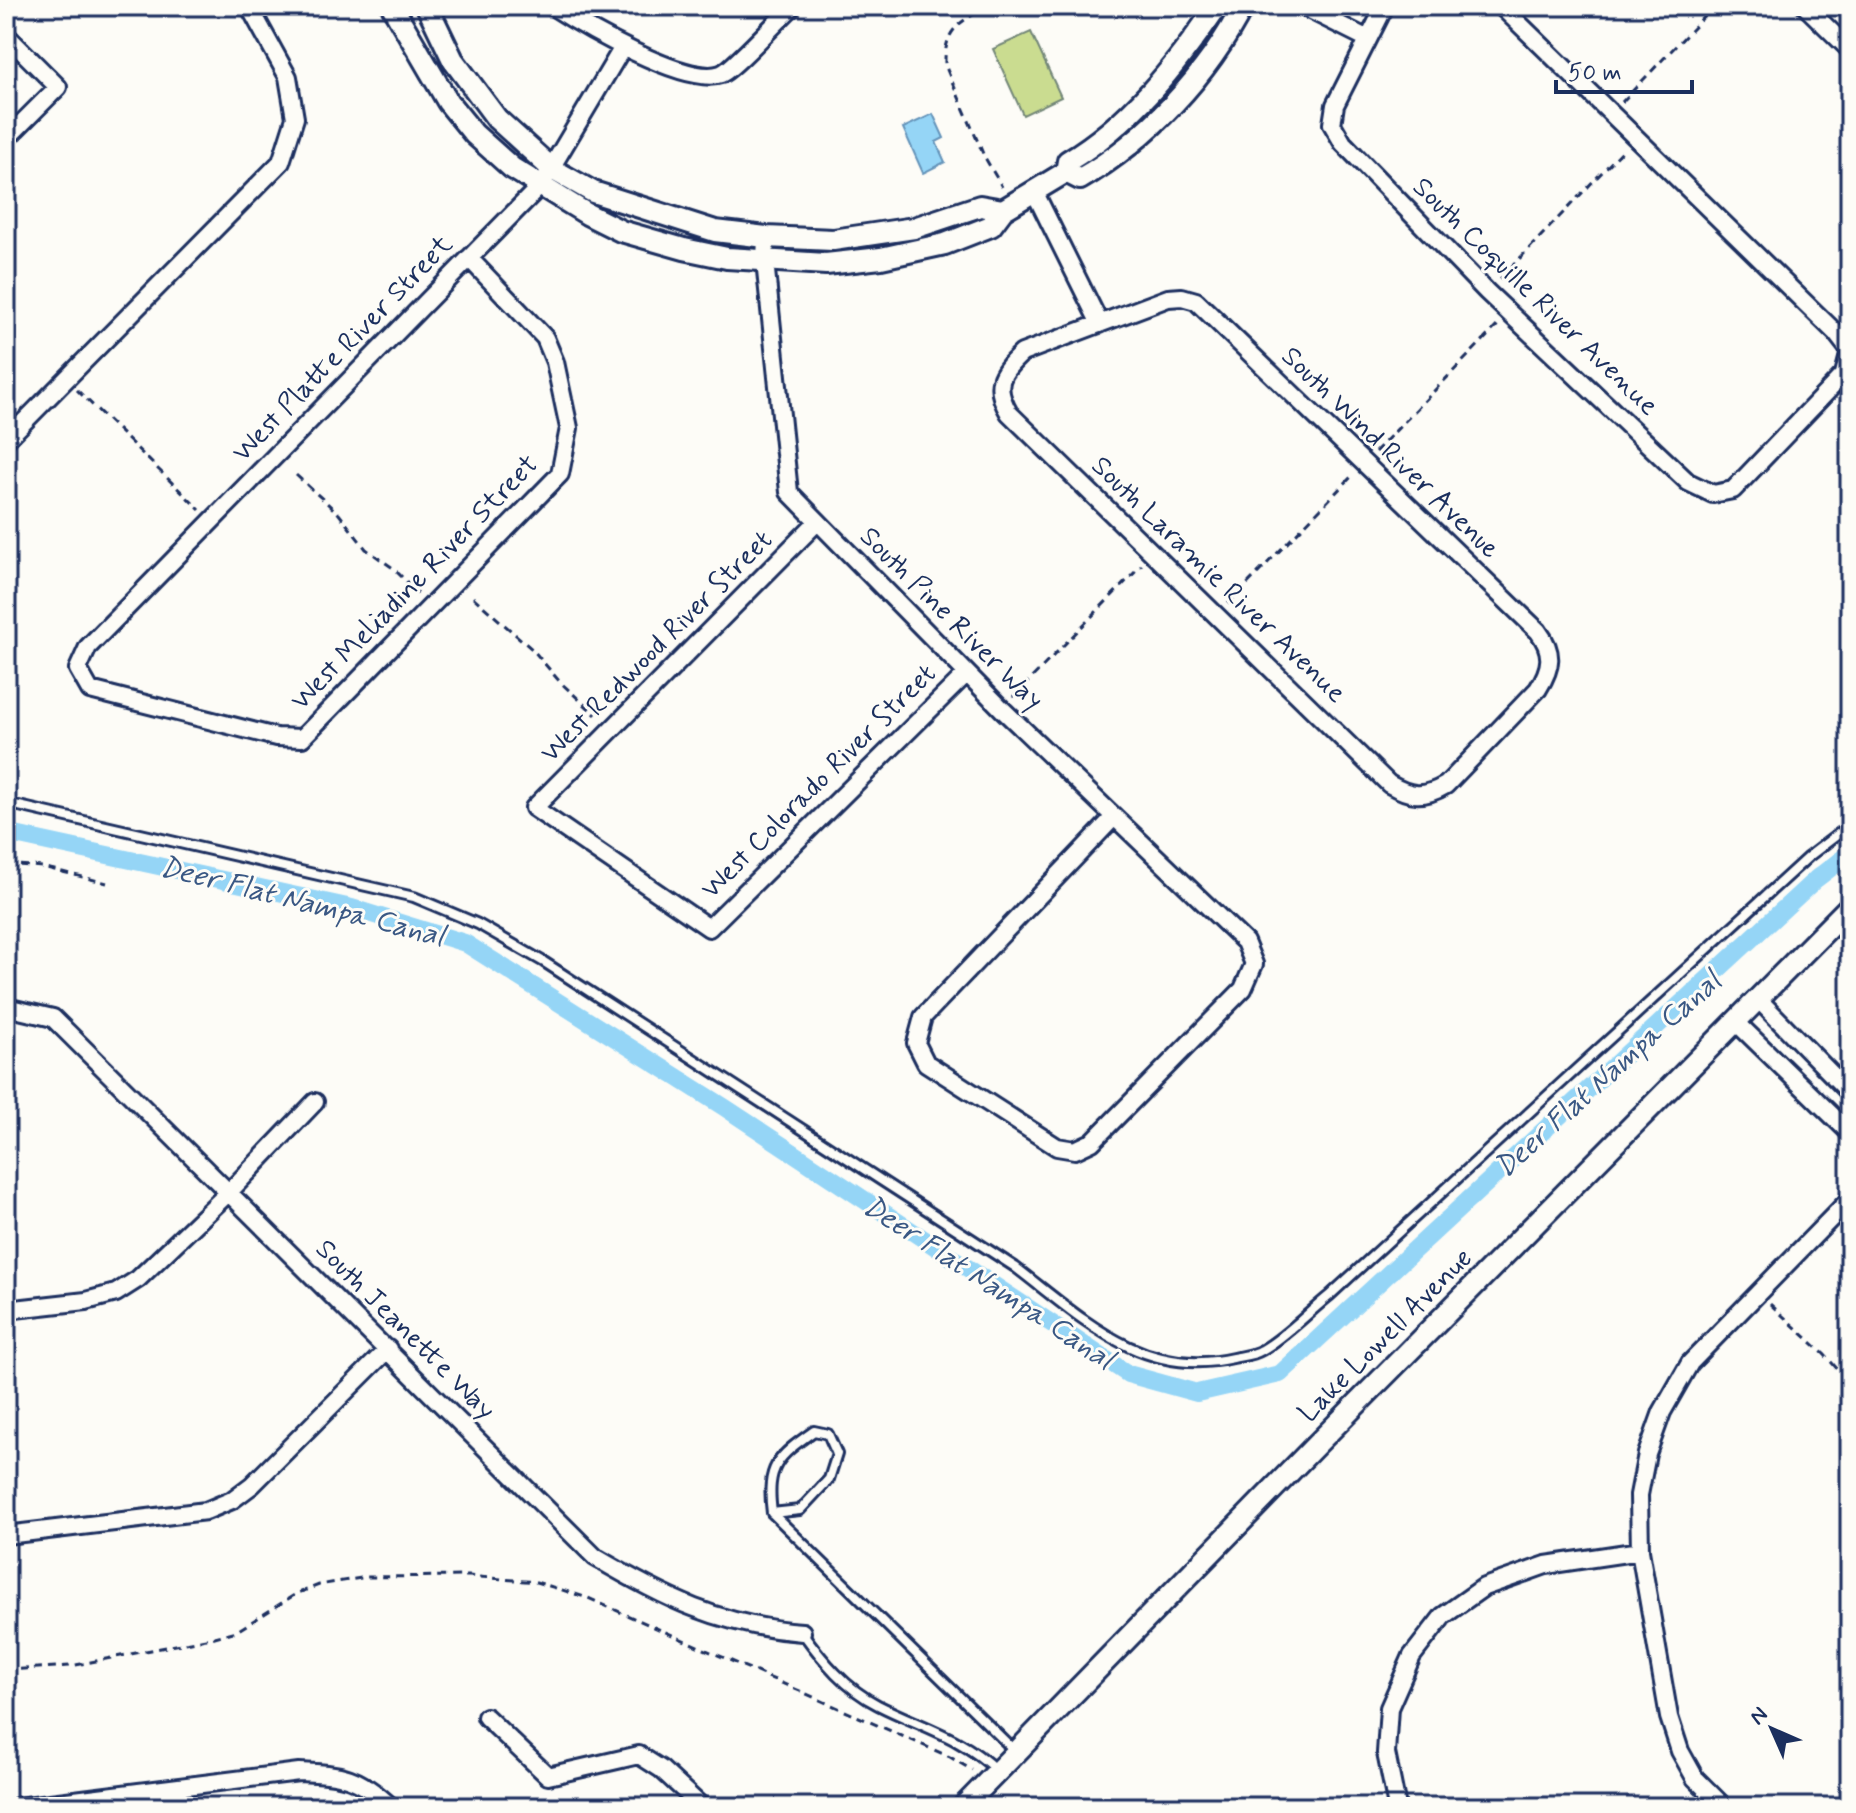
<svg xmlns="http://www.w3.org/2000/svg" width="1856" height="1813" font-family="Mynerve,sans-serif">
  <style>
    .green { fill: #cadc90; stroke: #728677; stroke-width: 2 }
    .water { fill: #95d5f6; stroke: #6493b9; stroke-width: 2 }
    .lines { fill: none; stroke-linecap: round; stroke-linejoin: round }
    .canal { stroke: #95d5f6; stroke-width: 18 }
    .service-casing { stroke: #1b2f5e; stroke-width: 14 }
    .minor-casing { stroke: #1b2f5e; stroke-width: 22 }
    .tertiary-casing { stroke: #1b2f5e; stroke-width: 26 }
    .path { stroke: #1b2f5e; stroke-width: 3; stroke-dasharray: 8 6; stroke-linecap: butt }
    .service { stroke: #fdfcf7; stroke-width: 8 }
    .minor { stroke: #fdfcf7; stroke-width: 16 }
    .tertiary { stroke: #fdfcf7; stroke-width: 20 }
    .labels { text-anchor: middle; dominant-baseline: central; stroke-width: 6; stroke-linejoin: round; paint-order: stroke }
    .street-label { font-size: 28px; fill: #1b2f5e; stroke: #fdfcf7 }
    .water-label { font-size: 30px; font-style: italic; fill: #3a5884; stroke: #fdfcf7 }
  </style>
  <rect width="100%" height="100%" fill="#fdfcf7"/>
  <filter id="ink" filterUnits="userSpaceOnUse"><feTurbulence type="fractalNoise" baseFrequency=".0125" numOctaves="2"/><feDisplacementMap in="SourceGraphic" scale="16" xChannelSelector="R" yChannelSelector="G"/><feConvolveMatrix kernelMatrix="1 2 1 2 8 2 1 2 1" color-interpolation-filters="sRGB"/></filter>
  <g filter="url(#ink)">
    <path class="green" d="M1031,32L1061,97L1023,115L993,49Z"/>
    <path class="water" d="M933,114L944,138L936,142L945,162L923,173L903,128Z"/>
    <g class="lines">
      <path class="canal" d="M6,833L352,908L465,943L724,1107L1128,1374L1197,1393L1280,1374L1816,879L1850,853"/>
      <g class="service-casing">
        <path id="service" d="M6,803L414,897L478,924L544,962L1015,1267C1082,1318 1142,1379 1233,1358C1242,1356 1254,1355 1262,1350C1283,1339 1310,1311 1329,1296L1808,857L1850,825
          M814,1431L828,1434L837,1454L829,1479L800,1510L772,1513C766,1466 777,1457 814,1431Z
          M772,1513L1016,1752
          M802,1632C823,1661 846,1689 878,1705C921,1727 961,1736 997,1771"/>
      </g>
      <g class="minor-casing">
        <path id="minor" d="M552,6C583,26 687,87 721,74C732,70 780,18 793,6
          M1302,6L1368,39
          M1385,6L1335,105L1332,124L1343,143L1487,292L1688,482L1713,494L1733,490L1844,374L1850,351L1836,333L1501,6
          M1805,6L1850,50
          M6,35L58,87L6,139
          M1034,191L1100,324
          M766,237L765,261L789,492L1002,709L1245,942L1254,964L1243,989L1092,1142L1075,1150L1057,1147L926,1063L916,1043L923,1017L1114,817
          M469,258L545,338L555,362L569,428L560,474L302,738L276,737L90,690L78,669L88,647L541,185L623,47
          M1182,297L1196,301L1538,631C1554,652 1552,667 1538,689L1446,785C1424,798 1411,797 1389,784L1009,413C993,386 1000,373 1022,353L1168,298Z
          M6,440L281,162L295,118L288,77L249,6
          M817,522L534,808L709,928L966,674
          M1759,1000L1850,1093
          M6,1007L53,1018L595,1557C664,1598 721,1626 802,1632
          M1736,1022L1850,1133
          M6,1310L86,1301L116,1293L138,1279L229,1192L315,1102
          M6,1535L206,1511L232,1500L252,1485L388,1349
          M486,1717L548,1776L639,1755L661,1769L702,1807
          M18,1807L299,1772C343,1774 358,1776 391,1807
          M1397,1807L1386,1753L1389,1708L1412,1656L1443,1616L1484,1587L1546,1565L1640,1551
          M1724,1807L1695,1778L1680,1751L1669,1717L1640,1551L1639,1495L1647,1454L1662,1412L1690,1363L1850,1199"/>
      </g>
      <g class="tertiary-casing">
        <path id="tertiary" d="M392,6L448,102L474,134L512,168L587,214L621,231L684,249L727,258L826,264L881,258L945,244L991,226L1003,210L1066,172L1068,161C1131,123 1176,66 1217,6
          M427,6L453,60L497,119L552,169L593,192L715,231L766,237L833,240L914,228L980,206L1003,210
          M1066,172L1080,179C1147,140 1208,75 1243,6
          M963,1807L1317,1444L1850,906"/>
      </g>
      <path class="path" d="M989,6C960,22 944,28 945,65L984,156L1002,187
        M1622,102L1714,6
        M1500,279L1625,148
        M77,390L200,510
        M1375,452L1498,325
        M296,475L339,514L366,549L393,568L418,593
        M473,597L533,650L560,682L596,715
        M1228,604L1353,475
        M1013,697L1142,565
        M6,864L42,867L107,883
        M1770,1304L1824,1354L1850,1383
        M6,1670L71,1666L211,1638L237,1631L296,1594L319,1585L367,1577L469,1576L536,1582L588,1598L950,1757L972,1770"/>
      <use href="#service" class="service"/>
      <use href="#minor" class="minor"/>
      <use href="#tertiary" class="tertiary"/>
    </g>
  </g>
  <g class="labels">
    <g class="street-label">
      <text transform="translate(1535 297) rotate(44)">South Coquille River Avenue</text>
      <text transform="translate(343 349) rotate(-46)">West Platte River Street</text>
      <text transform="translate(1390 453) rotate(44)">South Wind River Avenue</text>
      <text transform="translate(1218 580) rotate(44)">South Laramie River Avenue</text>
      <text transform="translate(415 583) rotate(-46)">West Meliadine River Street</text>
      <text transform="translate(951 619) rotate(45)">South Pine River Way</text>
      <text transform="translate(657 647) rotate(-45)">West Redwood River Street</text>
      <text transform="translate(819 782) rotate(-45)">West Colorado River Street</text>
      <text transform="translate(405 1330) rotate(45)">South Jeanette Way</text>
      <text transform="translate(1386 1336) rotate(-45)">Lake Lowell Avenue</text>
    </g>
    <g class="water-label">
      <text transform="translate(302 902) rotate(14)">Deer Flat Nampa Canal</text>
      <text transform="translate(1608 1075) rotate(-42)">Deer Flat Nampa Canal</text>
      <text transform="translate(988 1283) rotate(33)">Deer Flat Nampa Canal</text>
    </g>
  </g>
  <rect width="1856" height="1813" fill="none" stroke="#fdfcf7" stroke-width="32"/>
  <rect x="16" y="16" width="1824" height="1781" fill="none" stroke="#1b2f5e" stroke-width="3" filter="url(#ink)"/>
  <g transform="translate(1772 1729) rotate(315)" stroke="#fdfcf7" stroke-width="6" paint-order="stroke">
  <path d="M0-6L14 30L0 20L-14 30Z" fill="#1b2f5e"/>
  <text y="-12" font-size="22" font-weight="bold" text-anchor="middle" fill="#1b2f5e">N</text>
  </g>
  <path d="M1556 80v12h136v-12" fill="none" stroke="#1b2f5e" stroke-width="4"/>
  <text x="1568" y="80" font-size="24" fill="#1b2f5e" stroke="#fdfcf7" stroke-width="6" paint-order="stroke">50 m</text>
</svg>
